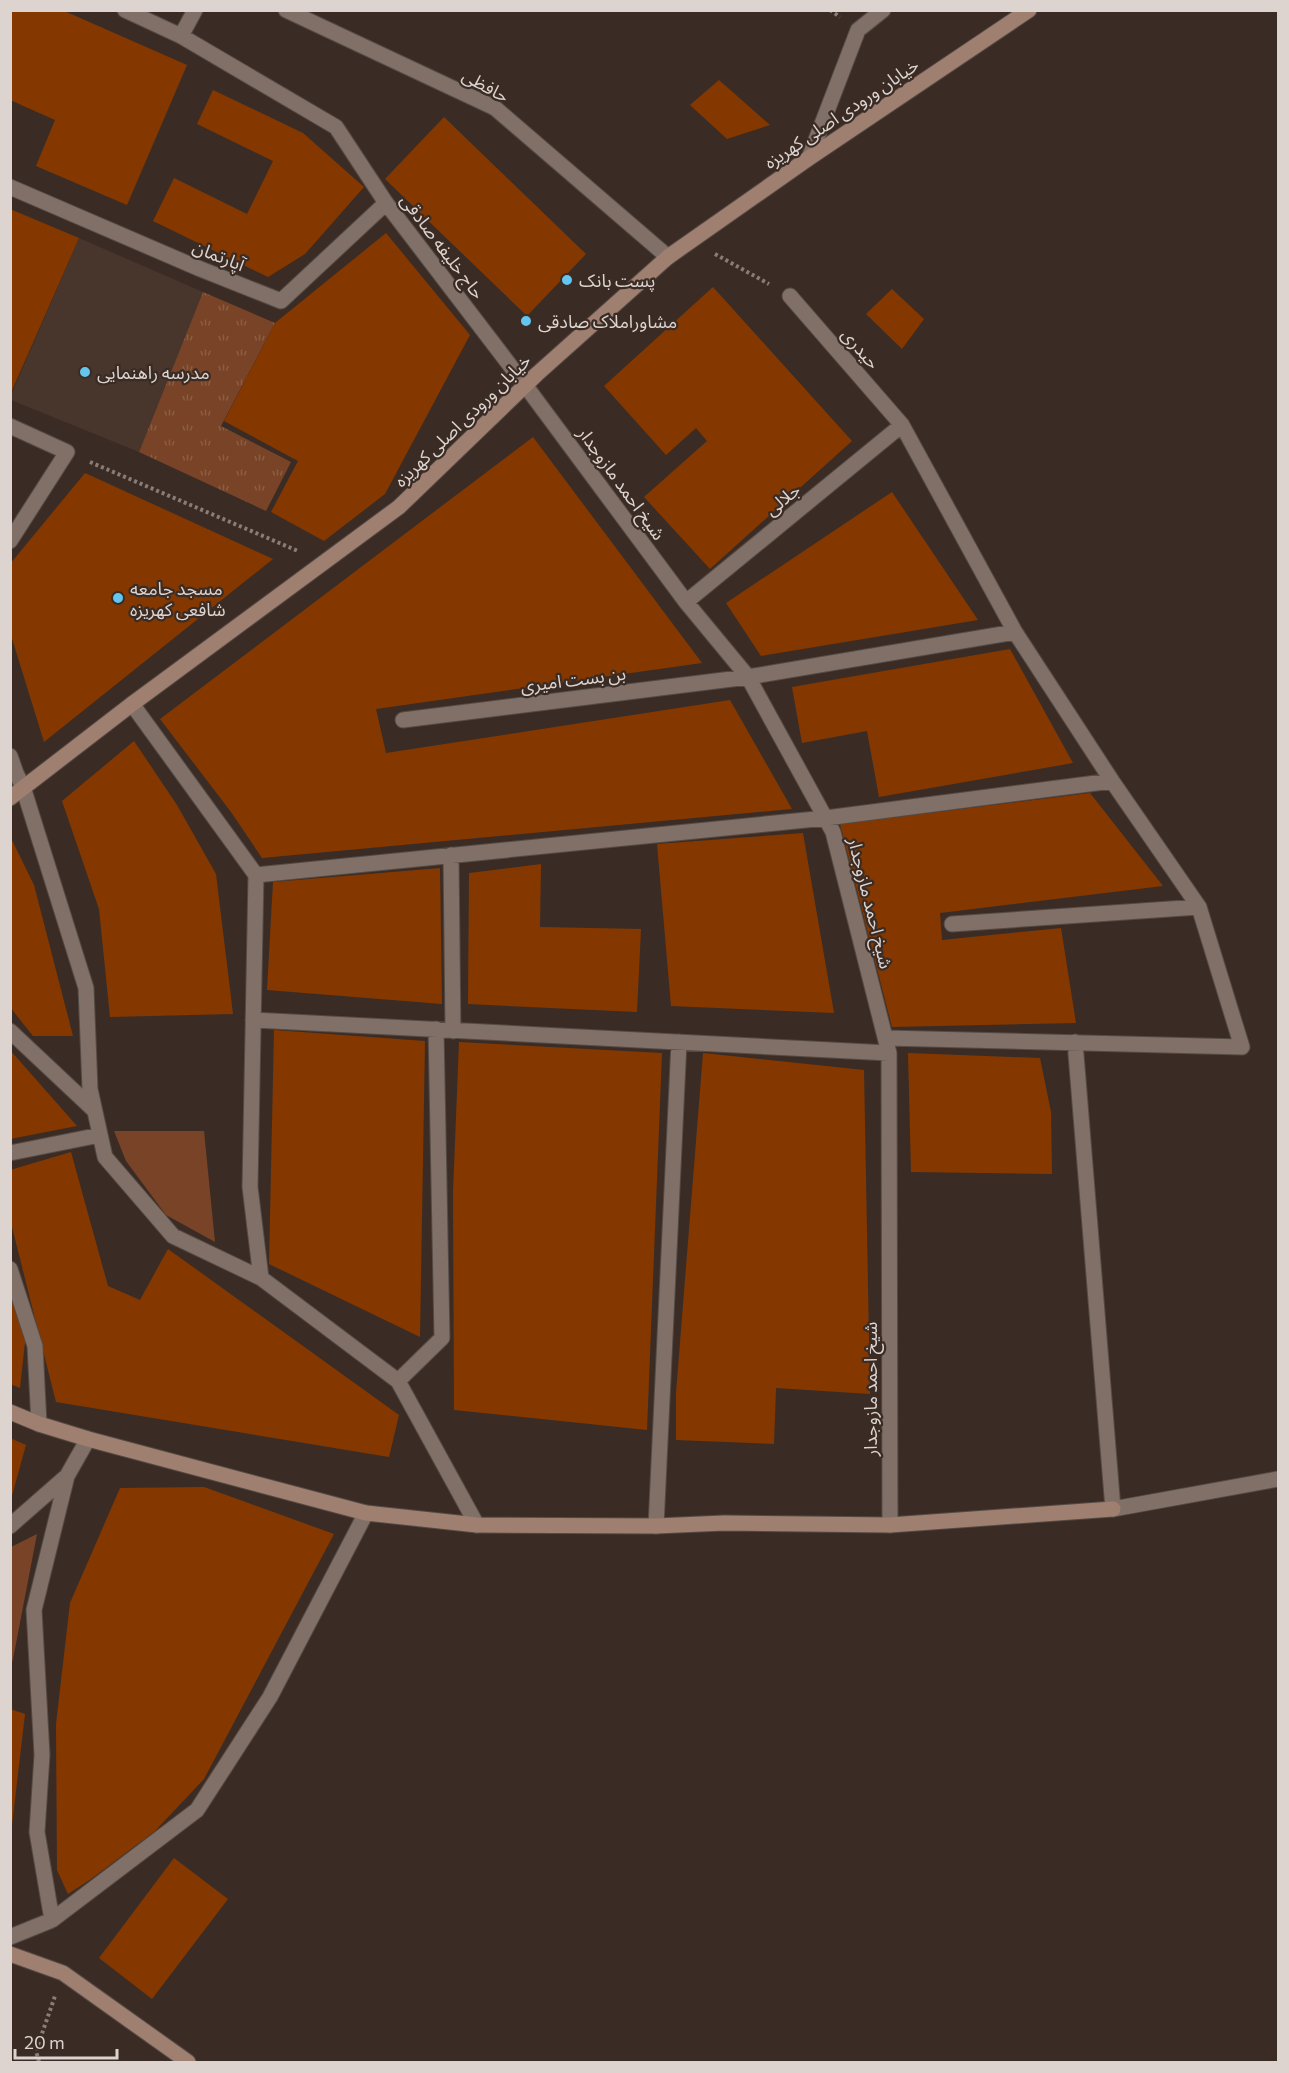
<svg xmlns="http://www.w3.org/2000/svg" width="1289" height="2073" font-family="Commissioner,'Noto Sans Arabic',sans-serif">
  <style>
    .built { fill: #48352b }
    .green { fill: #784326 }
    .park { fill: url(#park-tufts) }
    .building { fill: #843800 }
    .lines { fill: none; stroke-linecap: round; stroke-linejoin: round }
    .street-casing { stroke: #554a44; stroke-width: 17 }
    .secondary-casing { stroke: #554a44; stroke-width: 17 }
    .path { stroke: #897d77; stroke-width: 4; stroke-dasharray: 3 3; stroke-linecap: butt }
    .street { stroke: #807068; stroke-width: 15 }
    .secondary { stroke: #9f7f6f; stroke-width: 15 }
    .poi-dot { fill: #64c5ee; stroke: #3a2c25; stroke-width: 2 }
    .labels { text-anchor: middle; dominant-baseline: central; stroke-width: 4.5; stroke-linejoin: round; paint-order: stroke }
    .street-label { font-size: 18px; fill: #ddd4d0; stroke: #3a2c25 }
    .poi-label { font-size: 18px; fill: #ddd4d0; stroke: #3a2c25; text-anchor: start }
  </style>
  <defs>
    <pattern id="park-tufts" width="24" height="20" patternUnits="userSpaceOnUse" patternTransform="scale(1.5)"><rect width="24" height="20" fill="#784326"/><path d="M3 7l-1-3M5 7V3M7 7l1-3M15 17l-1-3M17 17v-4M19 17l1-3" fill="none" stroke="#8b5d44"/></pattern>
  </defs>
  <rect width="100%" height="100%" fill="#3a2c25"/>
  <path class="built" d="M79,238L203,292L139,452L11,400V395Z"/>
  <path class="green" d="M114,1131H204L215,1242L166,1215L126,1161Z
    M37,1534L13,1659L11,1665V1547Z"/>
  <path class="park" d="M203,292L275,323L221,426L291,462L266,511L139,452Z"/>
  <path class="building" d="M10,10H62L187,65L127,205L36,166L55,120L10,100Z
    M719,80L770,125L727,139L690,105Z
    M213,90L303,133L364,187L305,254L268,277L153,221L174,178L247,214L273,161L197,124Z
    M444,117L586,254L527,316L385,179Z
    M10,209L79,238L10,395Z
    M386,233L470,335L385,494L324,541L271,512L298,461L224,421L275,323Z
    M713,287L852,441L710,569L644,497L707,441L696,428L666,455L604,386Z
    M892,289L924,319L902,349L866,314Z
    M533,437L702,663L376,709L386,753L730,700L792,809L262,858L231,812L160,719Z
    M85,473L273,559L44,742L10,632V564Z
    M892,492L978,620L761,656L726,603Z
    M1010,649L1073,763L879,797L867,731L802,743L792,687Z
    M134,741L177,805L216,874L233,1014L110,1017L99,909L62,801Z
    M1090,793L1163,886L940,913L942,940L1061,928L1076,1023L892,1027L840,824Z
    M803,833L834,1013L671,1006L657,844Z
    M10,836L34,885L73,1036H33L10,1007Z
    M541,864L540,927L641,929L637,1012L468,1004L469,873Z
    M440,868L442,1004L267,990L273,882Z
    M274,1030L425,1041L420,1337L269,1264Z
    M459,1042L662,1053L647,1430L454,1410L453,1192Z
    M10,1050L77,1126L10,1139Z
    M703,1053L864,1070L870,1394L776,1388L774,1444L676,1440V1393Z
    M908,1053L1040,1058L1051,1112L1052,1174L911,1172Z
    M71,1152L108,1286L140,1300L168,1249L399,1415L389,1457L56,1402L10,1219V1170Z
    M10,1289L26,1333L20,1388L10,1384Z
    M10,1438L26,1445L11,1499H10Z
    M204,1487L334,1534L204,1779L155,1831L91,1879L68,1894L57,1870L56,1724L70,1603L120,1488Z
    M10,1709L25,1714L12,1825H10Z
    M174,1858L228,1899L152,1999L99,1958Z"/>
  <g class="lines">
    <g class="street-casing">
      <path id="street" d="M125,10L181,36L195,10
        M286,10L495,108L668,257
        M181,36L336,127L386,203L525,385L686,602L748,677L833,832L889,1053L890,1525
        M809,158L858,30L883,10
        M10,187L198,268L281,301L386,203
        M790,296L902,425L1015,632L1112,781L1199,907L1242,1047L886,1038
        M10,426L67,452L10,541
        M686,602L902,425
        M132,704L256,875L250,1187L261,1278L398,1381L477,1525
        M403,720L748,677L1015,632
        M10,756L16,773
        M10,772L16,773L23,787L86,988L90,1089L105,1157L173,1236L261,1278
        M451,855L453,1031
        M256,875L826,818L1112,781
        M952,924L1199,907
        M253,1020L889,1053
        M10,1031L94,1110
        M1075,1042L1113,1509L1278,1479
        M10,1153L100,1135
        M10,1269L35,1346L39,1424
        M398,1381L442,1338L436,1029
        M10,1526L67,1476
        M656,1526L679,1042
        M52,1920L197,1810L270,1697L366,1513
        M10,1937L52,1920L37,1832L42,1755L34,1610L67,1476L88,1439"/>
    </g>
    <g class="secondary-casing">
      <path id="secondary" d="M10,798L132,704L399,507L537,374L668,257L809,158L1029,10
        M10,1412L39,1424L88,1439L366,1513L477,1525L656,1526L724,1523L890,1525L1113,1509
        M10,1954L63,1973L188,2062"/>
    </g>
    <path class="path" d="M830,10L840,17
      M715,254L769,284
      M90,462L298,551
      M39,2062L36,2051L55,1996"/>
    <use href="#street" class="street"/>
    <use href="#secondary" class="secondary"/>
  </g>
  <g class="poi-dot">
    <circle cx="567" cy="280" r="6"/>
    <circle cx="526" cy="321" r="6"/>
    <circle cx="85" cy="372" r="6"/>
    <circle cx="118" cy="598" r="6"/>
  </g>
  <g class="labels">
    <g class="street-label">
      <text transform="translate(486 85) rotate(29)">حافظی</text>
      <text transform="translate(841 113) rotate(-34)">خیابان ورودی اصلی کهریزه</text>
      <text transform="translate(443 246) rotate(53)">حاج خلیفه صادقی</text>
      <text transform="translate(219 255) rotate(22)">آپارتمان</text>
      <text transform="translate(861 348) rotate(49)">حیدری</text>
      <text transform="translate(462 420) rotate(-44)">خیابان ورودی اصلی کهریزه</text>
      <text transform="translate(622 483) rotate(54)">شیخ احمد مازوجدار</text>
      <text transform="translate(782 499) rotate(-39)">جلالی</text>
      <text transform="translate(573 679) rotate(-7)">بن بست امیری</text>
      <text transform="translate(871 903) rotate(76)">شیخ احمد مازوجدار</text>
      <text transform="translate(870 1389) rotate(-90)">شیخ احمد مازوجدار</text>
    </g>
    <g class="poi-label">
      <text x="579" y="280">پست بانک</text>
      <text x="538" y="321">مشاوراملاک صادقی</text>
      <text x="97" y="372">مدرسه راهنمایی</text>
      <text x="130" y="588">مسجد جامعه<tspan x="130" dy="21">شافعی کهریزه</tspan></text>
    </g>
  </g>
  <rect width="1289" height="2073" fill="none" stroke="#ddd4d0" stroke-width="24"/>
  <path d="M15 2049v9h102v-9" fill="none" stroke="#ddd4d0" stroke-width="3"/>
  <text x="24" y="2049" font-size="18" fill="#ddd4d0" stroke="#3a2c25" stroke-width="4.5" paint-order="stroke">20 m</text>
</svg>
